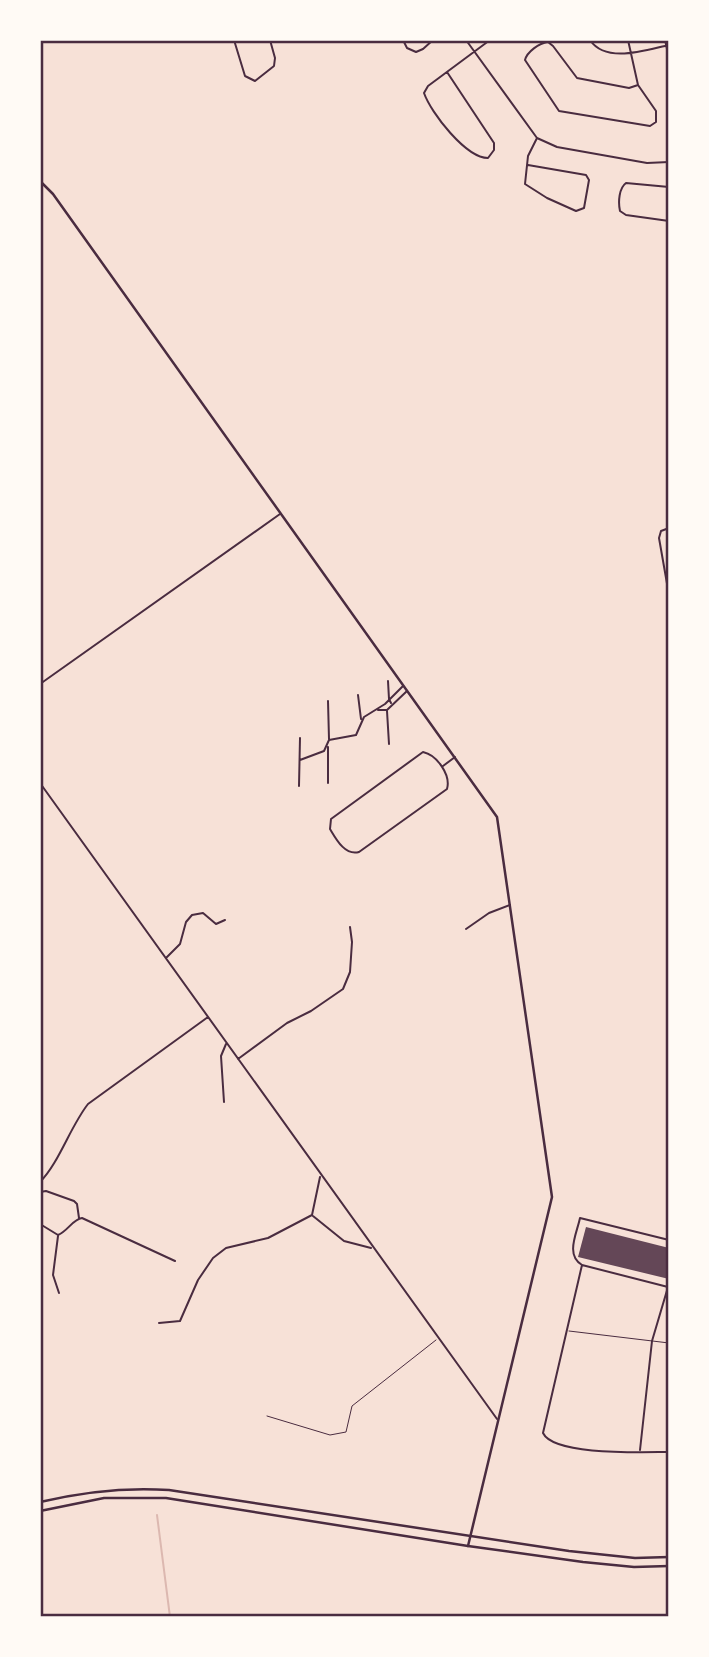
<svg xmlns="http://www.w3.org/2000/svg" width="709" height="1657" font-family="'Archivo Narrow',sans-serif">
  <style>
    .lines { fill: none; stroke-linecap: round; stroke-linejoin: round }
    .stream { stroke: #dcb8b0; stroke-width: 2 }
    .building { fill: #644757 }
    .path { stroke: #4a2c40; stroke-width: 1 }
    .service { stroke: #4a2c40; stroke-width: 1 }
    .minor { stroke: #4a2c40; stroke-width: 2 }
    .tertiary { stroke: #4a2c40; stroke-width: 2.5 }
    .secondary { stroke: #4a2c40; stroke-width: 2.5 }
    .neatline { fill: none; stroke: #4a2c40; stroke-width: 2.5 }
  </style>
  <rect width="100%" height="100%" fill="#f7e1d7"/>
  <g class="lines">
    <path class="stream" d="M157,1515L170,1617"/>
  </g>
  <path class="building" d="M586,1227L669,1248V1279L578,1257Z"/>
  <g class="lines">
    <path class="path" d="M267,1416L330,1435L346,1432L352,1406L436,1340"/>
    <path class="service" d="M569,1331L669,1343"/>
    <path class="minor" d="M234,40L245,76L255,81L274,66L275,58L270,40
      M403,40L407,48L416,52L423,49L433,40
      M466,40L537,138L557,147L647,163L669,162
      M590,40C606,64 646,50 669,45
      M628,40L638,85L656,111V122L650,126L559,111L525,60C527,52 539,43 548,42L553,46L577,78L629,88L638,85
      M665,40L669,58
      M447,72L494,143V150L488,158C466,158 431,113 424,93L428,86L490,40
      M528,165L586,175L589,180L584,208L576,211L547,198L525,184L528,156L537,138
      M669,187L626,183C619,188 618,202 620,211L626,215L669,221
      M669,528L661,531L659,538L669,595
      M388,681L389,699L391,703
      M40,684L280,514
      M358,695L361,719
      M328,701L329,739
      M378,710H387L407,691
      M387,711L389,744
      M328,747V783
      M423,752C437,755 451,775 447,789L359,852C345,856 336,839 330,829L331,819Z
      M300,760L324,751L329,740L356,735L364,717L385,704L403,686
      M443,766L455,757
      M40,783L497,1419
      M299,786L300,738
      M466,929L489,913L510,905
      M167,957L180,944L186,922L192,915L203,913L216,924L225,920
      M238,1059L287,1023L311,1011L343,989L350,972L352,942L350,927
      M224,1102L221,1056L226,1044
      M40,1182C59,1163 70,1127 88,1104L208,1017
      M40,1192L46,1191L74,1201L77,1204L79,1218
      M313,1216L344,1241L371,1248
      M40,1224L58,1235C68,1231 73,1219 82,1218L175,1261
      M58,1236L53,1275L59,1293
      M582,1265C565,1255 577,1233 580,1218L669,1240
      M668,1287L582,1265L543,1433C554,1456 644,1452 669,1452
      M159,1323L180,1321L198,1280L213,1258L226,1248L268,1238L312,1215L320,1177
      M640,1450L652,1341L668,1287"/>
    <path class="tertiary" d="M40,181L53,194L497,817L552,1197L468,1546"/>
    <path class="secondary" d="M40,1502C82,1492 125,1487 169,1490L569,1551L635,1558L669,1557
      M40,1511L104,1498H166L468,1546L583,1562L634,1567L669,1566"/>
  </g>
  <rect width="709" height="1657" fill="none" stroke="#fffaf5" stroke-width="84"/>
  <rect x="42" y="42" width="625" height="1573" class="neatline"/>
</svg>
